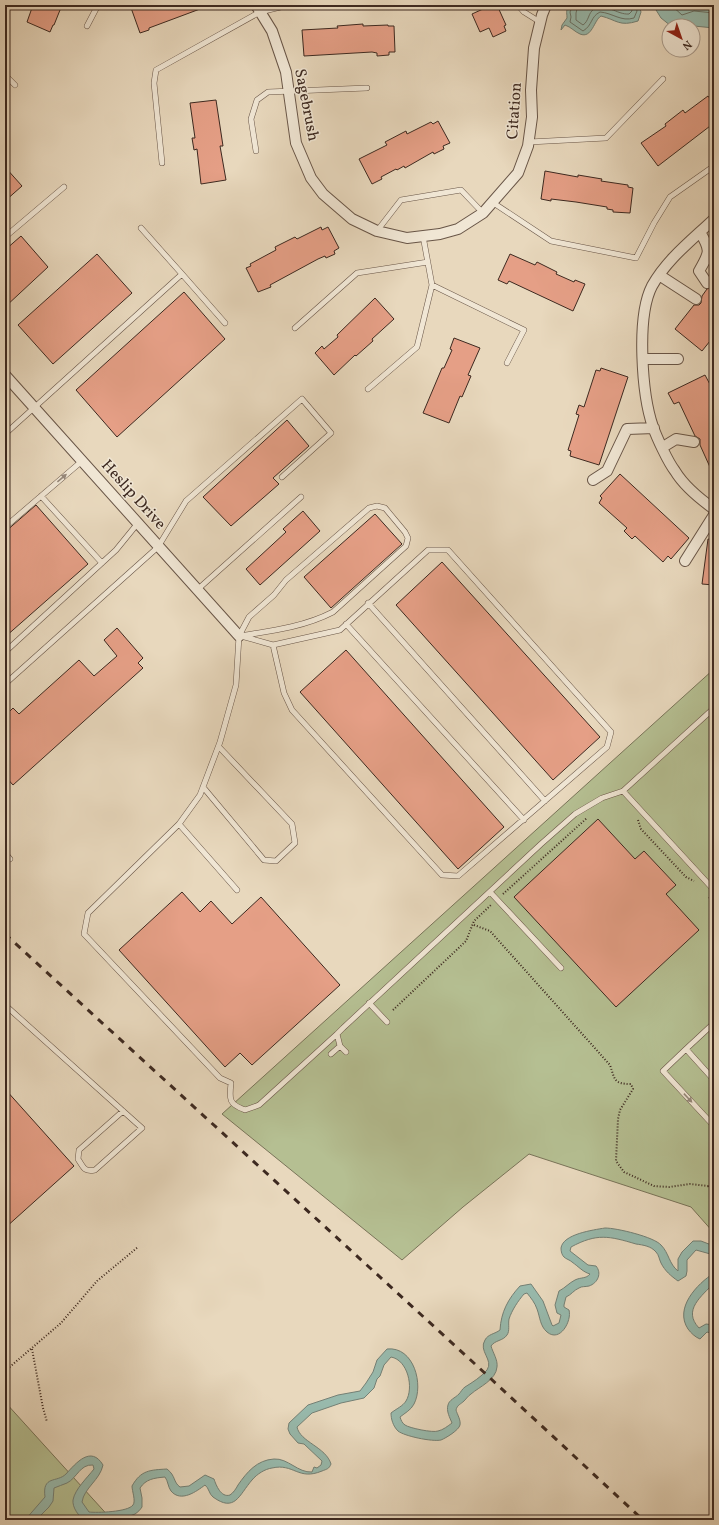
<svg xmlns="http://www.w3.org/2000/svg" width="719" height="1525" font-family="Vollkorn,serif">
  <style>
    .green { fill: #b5bf92; stroke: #797459 }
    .water { fill: #98baad; stroke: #748075 }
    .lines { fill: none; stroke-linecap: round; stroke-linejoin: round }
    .shore { stroke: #6a7266; stroke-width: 1 }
    .building { fill: #e59f86; stroke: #3d2920 }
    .lane-casing { stroke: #685547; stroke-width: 6 }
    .street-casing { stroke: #685547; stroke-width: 12 }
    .path { stroke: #3d2920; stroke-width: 2; stroke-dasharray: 1 2; stroke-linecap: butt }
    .lane { stroke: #f0e6d4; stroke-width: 5 }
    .street { stroke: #f0e6d4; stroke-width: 10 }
    .rail { stroke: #3d2920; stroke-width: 3; stroke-dasharray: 7 7; stroke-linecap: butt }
    .oneway { fill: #96887a }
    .labels { text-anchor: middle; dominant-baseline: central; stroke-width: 3; stroke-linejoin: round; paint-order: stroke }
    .street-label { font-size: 16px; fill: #3d2920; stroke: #f0e6d4 }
  </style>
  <rect width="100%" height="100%" fill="#e8d8bd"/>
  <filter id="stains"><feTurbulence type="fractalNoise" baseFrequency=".005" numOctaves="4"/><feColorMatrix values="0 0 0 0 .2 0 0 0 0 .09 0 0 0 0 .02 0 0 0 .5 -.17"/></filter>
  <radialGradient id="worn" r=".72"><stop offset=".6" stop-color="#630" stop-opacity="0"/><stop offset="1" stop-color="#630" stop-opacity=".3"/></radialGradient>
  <path class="green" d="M714,669V1233L691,1207L529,1154L463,1207L402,1260L222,1114Z
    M5,1402L112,1520H5Z"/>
  <path class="water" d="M570,5C579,5 590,9 598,5H639L641,12L638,21C619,27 617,20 601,16C594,20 592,39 580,34C575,32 571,27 565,25L561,30L562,25L567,18C567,11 565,12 570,5Z
    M653,5H714V28L694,26H671L661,18Z
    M605,1228C617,1228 654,1237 661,1245C669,1253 669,1264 678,1271V1259L682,1252L693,1241H701L714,1246V1255L696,1250L687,1260V1271L686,1276L678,1281C671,1276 665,1271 661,1263C659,1259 659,1255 656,1252C651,1246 643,1245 636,1244C609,1236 597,1233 571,1247L570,1251L588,1265L596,1266C602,1273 598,1283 589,1286C585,1287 582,1286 579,1288C574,1290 571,1295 566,1297L564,1305V1307L569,1310C572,1321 560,1343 547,1332C540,1326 540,1317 537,1309C535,1303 531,1298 527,1293L524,1294C518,1301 512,1310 509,1319C508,1324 510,1331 507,1335C503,1341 495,1340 491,1346C493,1353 498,1360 497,1367C496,1380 479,1387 471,1394C468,1396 467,1398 464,1401C461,1404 457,1405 456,1410C457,1414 461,1420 460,1425C459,1430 446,1438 441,1440C432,1442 404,1436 398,1431C393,1426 391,1419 391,1413C396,1409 403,1406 406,1401C414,1388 408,1360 391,1357L384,1365L380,1376L377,1379L374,1388L364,1398L341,1403L312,1413L297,1427C300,1442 326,1447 331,1464C329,1469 327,1469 322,1471C298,1481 294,1463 272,1468C265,1469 257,1474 252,1480C239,1495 235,1513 213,1497C209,1494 209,1488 205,1485C197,1491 181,1503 171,1491C168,1487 168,1481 165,1477C154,1478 146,1479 140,1488L142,1498V1507C140,1510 138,1512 135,1514C125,1519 97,1523 86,1520C79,1518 72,1507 73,1500C75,1489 87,1478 94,1469L93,1465C80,1464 77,1478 67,1483C63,1485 58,1486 54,1488L53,1501L49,1507L36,1520H25L45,1497C42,1475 57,1483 66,1474C76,1463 91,1445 103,1465C100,1480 84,1488 82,1502L89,1512C97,1513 128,1512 133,1505C136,1501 132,1491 132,1486C141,1470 150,1470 167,1469C176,1476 173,1482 180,1487L189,1486L205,1475L214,1479C216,1485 221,1498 230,1495C233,1493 236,1489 238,1485C247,1472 257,1460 274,1459C288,1458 298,1473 312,1472L314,1467L317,1468L321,1465L322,1461L304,1444L298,1443L290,1434L288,1429L289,1423L308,1405L338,1395L360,1391L366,1383L373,1372L377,1360L387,1349C414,1346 424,1385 414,1404C411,1410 405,1413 400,1417C401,1420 402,1423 405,1425C409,1428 433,1433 438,1431C443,1430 448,1426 452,1423C450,1418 446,1411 448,1405C449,1400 455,1398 459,1394C461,1392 462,1389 465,1387C473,1382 481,1377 487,1370C494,1360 478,1351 485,1340C488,1334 495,1334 500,1330C501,1312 508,1299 520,1286L531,1284L543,1301L552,1325L553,1326L559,1323L561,1315L557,1313L555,1305L559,1291C565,1288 569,1283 575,1280C581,1277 586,1279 590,1274C583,1272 579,1267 572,1262C570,1260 566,1259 564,1257C562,1255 561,1252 561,1248C563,1234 593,1230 605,1228Z
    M714,1273V1283C702,1296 682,1310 699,1328L706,1324L714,1325V1334L707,1332L700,1339C695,1337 691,1333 688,1329C674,1308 697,1284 714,1273Z"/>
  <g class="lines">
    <path class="shore" d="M573,5L570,12L571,17L570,22L583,31C593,25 590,17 600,12C613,13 621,22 634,18L637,11L636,5
      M578,5L576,13V20L583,25C589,21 588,13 594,9C605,2 617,15 629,14L632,11L631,5
      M671,5L682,15L694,11L714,13"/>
  </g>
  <path class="building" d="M33,5H62L54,25H53L50,32L27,22Z
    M130,5H208V6L149,28V30L140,33Z
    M482,5H497L506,25L504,26L506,31L493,37L489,28L480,32L472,14L483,9Z
    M363,24V26L388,25V26H394L395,52H389V55L377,56V53L372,52L304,56L302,30L338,28L337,26Z
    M708,96L714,104V123L658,166L641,143L666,126L665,124L683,110L685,113Z
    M216,100L223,146H220L226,180L201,184L197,149L194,150L192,138H195L190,103Z
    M438,121L450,143L443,146L444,149L434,154L433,152L405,168L404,166L397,170L396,169L381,177L382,179L372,184L359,159L387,145L385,142L406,131L407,134L431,122L433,124Z
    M5,167L22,186L5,201Z
    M545,171L578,177V175L602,179L601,181L628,185V187L633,188L630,213L613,212V210L607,209V207L576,202L551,199V201L541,199Z
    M321,227L322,230L328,227L339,248L334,251L335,254L326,258L325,256L318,259L270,285L271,287L258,292L246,268L251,266L250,264L276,250L275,247L295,237L297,239Z
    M21,236L48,267L5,307V250Z
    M97,254L132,293L53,364L18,325Z
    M510,254L535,265L537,262L557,272L556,274L574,282L575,280L585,284L573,311L509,281L507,284L498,280Z
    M714,281V336L702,351L675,329L694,305H699L701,303L702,296L707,289L713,286Z
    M184,292L225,339L117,437L76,390Z
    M375,298L394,319L372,339L373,341L356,356L355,355L334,375L315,353L322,346L324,349L338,337L337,335Z
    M454,338L480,348L468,375L471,376L462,397L460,396L449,423L423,413L442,368H444L452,350L450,349Z
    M601,368L628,377L599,465L570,456L571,451L568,450L579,415L576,414L579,405L584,407L596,370L600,371Z
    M705,375L714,392V476L700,445V439L695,436L679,402L674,404L668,393Z
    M287,420L309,446L273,478L279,484L231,526L203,497Z
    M620,474L689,538L671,559L668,556L663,562L635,536L632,539L624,531L627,528L599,503L602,498L600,496Z
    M36,505L88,564L5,637V532Z
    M303,511L320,531L260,585L246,569L286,532L283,529Z
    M375,514L402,544L331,608L304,577Z
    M708,539L714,540V585L702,584Z
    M442,562L600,737L553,780L396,605Z
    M117,628L143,658L138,663L143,668L13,785L5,776V716L13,708L19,714L79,660L94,676L117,656L104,640Z
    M346,650L504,827L458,869L300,692Z
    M598,819L635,859L644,851L676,885L666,894L699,930L616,1007L514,897Z
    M182,892L200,912L211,901L232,924L261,897L340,985L252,1065L240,1053L225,1067L119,950Z
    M5,1089L74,1166L5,1228Z"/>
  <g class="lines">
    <g class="lane-casing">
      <path id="lane" d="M518,5L524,12L540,22
        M87,26L98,5
        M5,75L15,85
        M529,142L606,138L663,79
        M256,151L251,119L257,100L268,92L367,88
        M162,163L154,83L156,70L260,12L289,5
        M492,202L551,241L636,258L654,223L670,197L714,166
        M141,228L182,274
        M377,231L401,200L461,190L483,213
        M5,237L64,187
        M432,285L524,330L507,363
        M295,328L357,273L428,262
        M368,389L417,347L432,285L423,236
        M5,434L182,274L225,323
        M41,496L102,563
        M5,527L82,461
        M197,590L301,497
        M368,603L545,801
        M346,624L524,820
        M239,636C271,631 304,627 333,612L406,546L408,538L405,532L385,508L377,506L369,508L286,580L274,595L249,617L239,636L236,685L220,742L200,795L179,824L88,913L84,934L220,1078L231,1083C229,1100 229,1104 245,1110L259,1105L337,1034
        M241,636L273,645L284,693L292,710L442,875L458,876L607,747L611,732L448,550H428L340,630L273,645
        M5,652L116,550L138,523
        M5,684L158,547L186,501L302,399L331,433L282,477
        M203,787L264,860L276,861L295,843L292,824L219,747
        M623,791L714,890
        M179,824L237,890
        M5,853L10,859
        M490,892L561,968
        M369,1003L387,1022
        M5,1005L123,1111L142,1128L95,1170C84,1172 84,1168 78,1159L79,1150L123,1111
        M686,1049L714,1023
        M346,1052L340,1046L337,1034L343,1028L541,844L575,814L602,798L623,791L714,708
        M331,1054L340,1046
        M714,1080L686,1049L663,1071L714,1126"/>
    </g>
    <g class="street-casing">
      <path id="street" d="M256,5L272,31L286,72L296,143L311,178L323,194L352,219L377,231L407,238L440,234L458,229L483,213L518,173L528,146L532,117L531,90L534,48L542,15L546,5
        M714,219C692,240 667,259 652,286C636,317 642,395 653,427C657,438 668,462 675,471C684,486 700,499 714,509
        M700,232C711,251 710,252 699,271L707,283
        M659,275L696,299
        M644,359H678
        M5,375L239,636
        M663,447L676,439L694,442
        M593,480L607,471L627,429L654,428
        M685,561L714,515"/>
    </g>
    <path class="path" d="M638,820L641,829L686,877L694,881
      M503,894L587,818
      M709,897L714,902
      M474,925L490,931L610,1065C615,1080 614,1084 631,1084L633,1089L620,1110L618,1119L616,1161L624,1172L654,1186L669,1187L690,1184L708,1186L714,1183
      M393,1010L466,941L474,921L492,904
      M708,1186L714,1192
      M32,1349L43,1408L47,1422
      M5,1371L61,1323L97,1281L138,1247"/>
    <use href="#lane" class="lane"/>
    <use href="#street" class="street"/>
    <path class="rail" d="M5,934L475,1364L643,1520"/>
  </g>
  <defs><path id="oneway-solid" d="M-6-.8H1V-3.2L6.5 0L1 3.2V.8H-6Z"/></defs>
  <g class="oneway">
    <use href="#oneway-solid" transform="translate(62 478) rotate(-40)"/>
    <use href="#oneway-solid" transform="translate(688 1098) rotate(47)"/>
  </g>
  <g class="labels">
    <g class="street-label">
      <text transform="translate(306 105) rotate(79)">Sagebrush</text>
      <text transform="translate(515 111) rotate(-86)">Citation</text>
      <text transform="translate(133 495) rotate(48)">Heslip Drive</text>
    </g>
  </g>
  <rect width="719" height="1525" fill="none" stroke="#e8d8bd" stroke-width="20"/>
  <rect x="6" y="6" width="707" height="1513" fill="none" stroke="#3d2920" stroke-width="2"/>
  <rect x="10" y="10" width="699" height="1505" fill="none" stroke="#3d2920"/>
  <g transform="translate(681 38) rotate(140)"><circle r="19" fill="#f0e6d4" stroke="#a89a8c"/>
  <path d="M0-3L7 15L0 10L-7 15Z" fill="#8f2418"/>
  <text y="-6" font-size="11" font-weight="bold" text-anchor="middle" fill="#3d2920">N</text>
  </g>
  <rect width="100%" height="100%" filter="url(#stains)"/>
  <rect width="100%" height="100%" fill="url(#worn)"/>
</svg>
